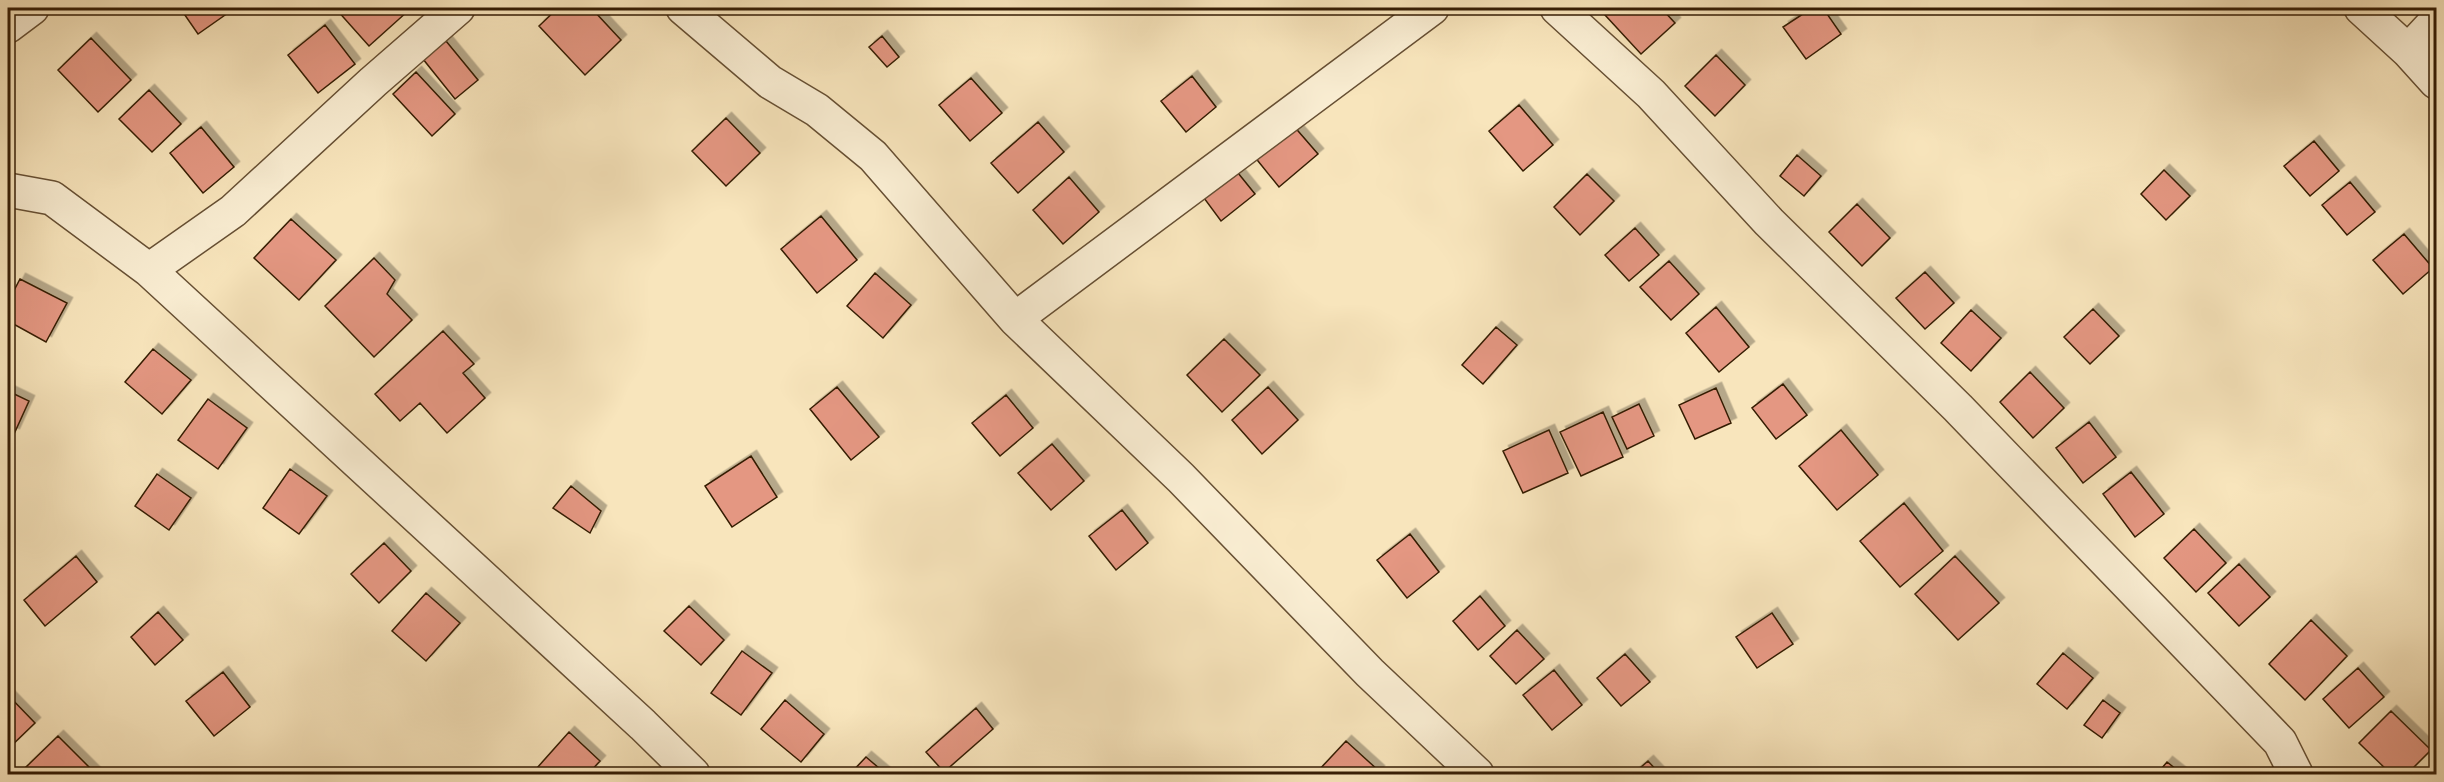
<svg xmlns="http://www.w3.org/2000/svg" width="2444" height="782" font-family="'Gentium Book Plus',serif">
  <style>
    .building { fill: #e49782; stroke: #351d05; stroke-width: 1.5; filter: url(#shadow) }
    .lines { fill: none; stroke-linecap: round; stroke-linejoin: round }
    .minor-casing { stroke: #664f33; stroke-width: 36 }
    .minor { stroke: #faeed3; stroke-width: 33 }
  </style>
  <defs>
    <filter id="shadow"><feDropShadow dx="5.5" dy="-5.5" stdDeviation="0" flood-color="#0004"/></filter>
  </defs>
  <rect width="100%" height="100%" fill="#f8e5bc"/>
  <filter id="stains"><feTurbulence type="fractalNoise" baseFrequency=".00333" numOctaves="4"/><feColorMatrix values="0 0 0 0 .2 0 0 0 0 .09 0 0 0 0 .02 0 0 0 .5 -.17"/></filter>
  <radialGradient id="worn" r=".72"><stop offset=".6" stop-color="#630" stop-opacity="0"/><stop offset="1" stop-color="#630" stop-opacity=".3"/></radialGradient>
  <path class="building" d="M180,8H235L198,34Z
    M338,8H406L408,11L369,46L336,9Z
    M558,8H600L595,12L621,40L585,75L539,26Z
    M1612,8H1661L1675,23L1641,54L1605,15Z
    M1812,8H1823L1841,34L1806,59L1783,27Z
    M325,25L355,64L318,93L288,55Z
    M882,36L899,57L887,67L869,47Z
    M91,38L131,80L98,112L58,70Z
    M446,41L478,80L455,99L423,59Z
    M1716,55L1745,85L1715,116L1685,86Z
    M416,72L455,114L432,136L393,94Z
    M1192,76L1216,107L1186,132L1161,101Z
    M971,78L1002,113L970,141L939,105Z
    M149,90L181,124L152,152L119,119Z
    M1519,105L1553,145L1523,171L1489,131Z
    M726,118L760,153L726,186L692,151Z
    M1038,122L1064,152L1018,193L991,163Z
    M1292,124L1318,154L1279,187L1254,156Z
    M201,127L234,167L203,193L170,153Z
    M2314,141L2339,171L2310,196L2284,166Z
    M1797,155L1821,176L1804,196L1780,176Z
    M1234,168L1255,194L1221,221L1201,194Z
    M2164,170L2190,196L2166,220L2141,194Z
    M1587,174L1614,201L1580,235L1554,207Z
    M1069,177L1099,212L1063,244L1033,210Z
    M2350,182L2375,212L2347,235L2322,205Z
    M1857,204L1890,238L1862,266L1829,232Z
    M821,216L857,260L817,293L781,249Z
    M291,219L336,260L299,300L254,258Z
    M1635,228L1659,255L1629,281L1605,255Z
    M2404,234L2433,268L2403,294L2373,260Z
    M374,258L395,280L387,294L412,320L374,357L325,306Z
    M1669,261L1699,294L1671,320L1640,287Z
    M1925,272L1954,303L1925,329L1896,298Z
    M875,273L911,305L883,338L847,306Z
    M20,279L67,303L46,342L8,321V302Z
    M1716,307L1749,347L1719,372L1686,333Z
    M2093,309L2119,336L2090,364L2064,337Z
    M1971,310L2001,338L1971,371L1941,343Z
    M1496,327L1517,345L1483,384L1462,365Z
    M443,331L474,364L463,373L485,398L447,433L420,403L400,421L375,394Z
    M1224,339L1260,375L1222,412L1187,375Z
    M153,349L191,380L162,414L125,382Z
    M2030,372L2064,408L2033,438L2000,402Z
    M1783,384L1807,415L1776,439L1752,408Z
    M837,387L879,437L851,460L810,409Z
    M1268,387L1298,420L1262,454L1232,420Z
    M1716,388L1731,423L1695,439L1679,405Z
    M8,391L29,401L14,434L8,432Z
    M1006,395L1033,428L1000,456L972,423Z
    M208,399L247,428L218,469L178,440Z
    M1639,404L1654,436L1627,449L1612,417Z
    M1603,412L1623,457L1581,476L1560,432Z
    M2089,422L2116,457L2083,483L2056,448Z
    M1549,430L1568,473L1523,493L1503,451Z
    M1841,430L1878,475L1837,510L1799,466Z
    M1052,444L1084,481L1051,510L1018,473Z
    M751,456L777,497L732,527L705,486Z
    M290,469L327,496L299,534L263,508Z
    M2131,472L2164,514L2135,537L2103,494Z
    M157,474L191,498L169,530L135,506Z
    M571,486L601,511L590,533L553,508Z
    M1904,503L1943,551L1900,587L1860,541Z
    M1122,510L1148,543L1116,570L1089,536Z
    M2194,529L2226,563L2196,592L2164,558Z
    M1410,534L1439,572L1407,598L1377,560Z
    M384,543L411,571L379,603L351,574Z
    M76,556L97,582L45,626L24,600Z
    M1955,556L1999,603L1958,640L1915,594Z
    M2239,564L2270,597L2239,626L2208,593Z
    M426,593L460,623L426,661L392,631Z
    M1480,596L1505,626L1478,650L1453,621Z
    M689,606L724,640L701,665L664,631Z
    M158,612L183,640L155,665L131,637Z
    M1772,613L1793,644L1757,668L1736,637Z
    M2311,620L2347,656L2305,700L2269,664Z
    M1517,630L1544,659L1516,684L1490,656Z
    M742,651L772,673L741,715L711,693Z
    M2063,653L2093,678L2067,709L2037,684Z
    M1625,654L1650,682L1621,706L1597,678Z
    M2358,668L2384,697L2349,728L2323,699Z
    M1554,670L1582,705L1552,730L1523,695Z
    M223,672L250,707L214,736L186,701Z
    M8,695L35,723L8,749Z
    M785,700L824,734L801,762L761,729Z
    M2103,700L2120,713L2102,738L2084,725Z
    M976,708L993,729L944,772L926,752Z
    M2391,711L2431,750L2407,774H2391L2359,743Z
    M569,732L600,761L588,774H544L537,768Z
    M58,736L96,774H32L25,768Z
    M1346,741L1379,771L1376,774H1322L1318,771Z
    M866,757L886,774H850Z
    M1648,761L1660,774H1633Z
    M2167,762L2182,774H2157Z"/>
  <g class="lines">
    <g class="minor-casing">
      <path id="minor" d="M683,8L770,82L817,110L873,156L1015,319L1181,478L1370,673L1477,774
        M1557,8L1651,94L1769,222L1958,408L2280,742L2296,774
        M2361,8L2408,51L2436,82
        M8,26L32,8
        M2408,51L2436,21
        M8,190L52,198L149,270L643,725L693,774
        M149,270L233,211L373,82L458,8
        M1015,319L1432,8"/>
    </g>
    <use href="#minor" class="minor"/>
  </g>
  <rect width="2444" height="782" fill="none" stroke="#f8e5bc" stroke-width="30"/>
  <rect x="9" y="9" width="2426" height="764" fill="none" stroke="#351d05" stroke-width="3"/>
  <rect x="15" y="15" width="2414" height="752" fill="none" stroke="#351d05" stroke-width="1.5"/>
  <rect width="100%" height="100%" filter="url(#stains)"/>
  <rect width="100%" height="100%" fill="url(#worn)"/>
</svg>
